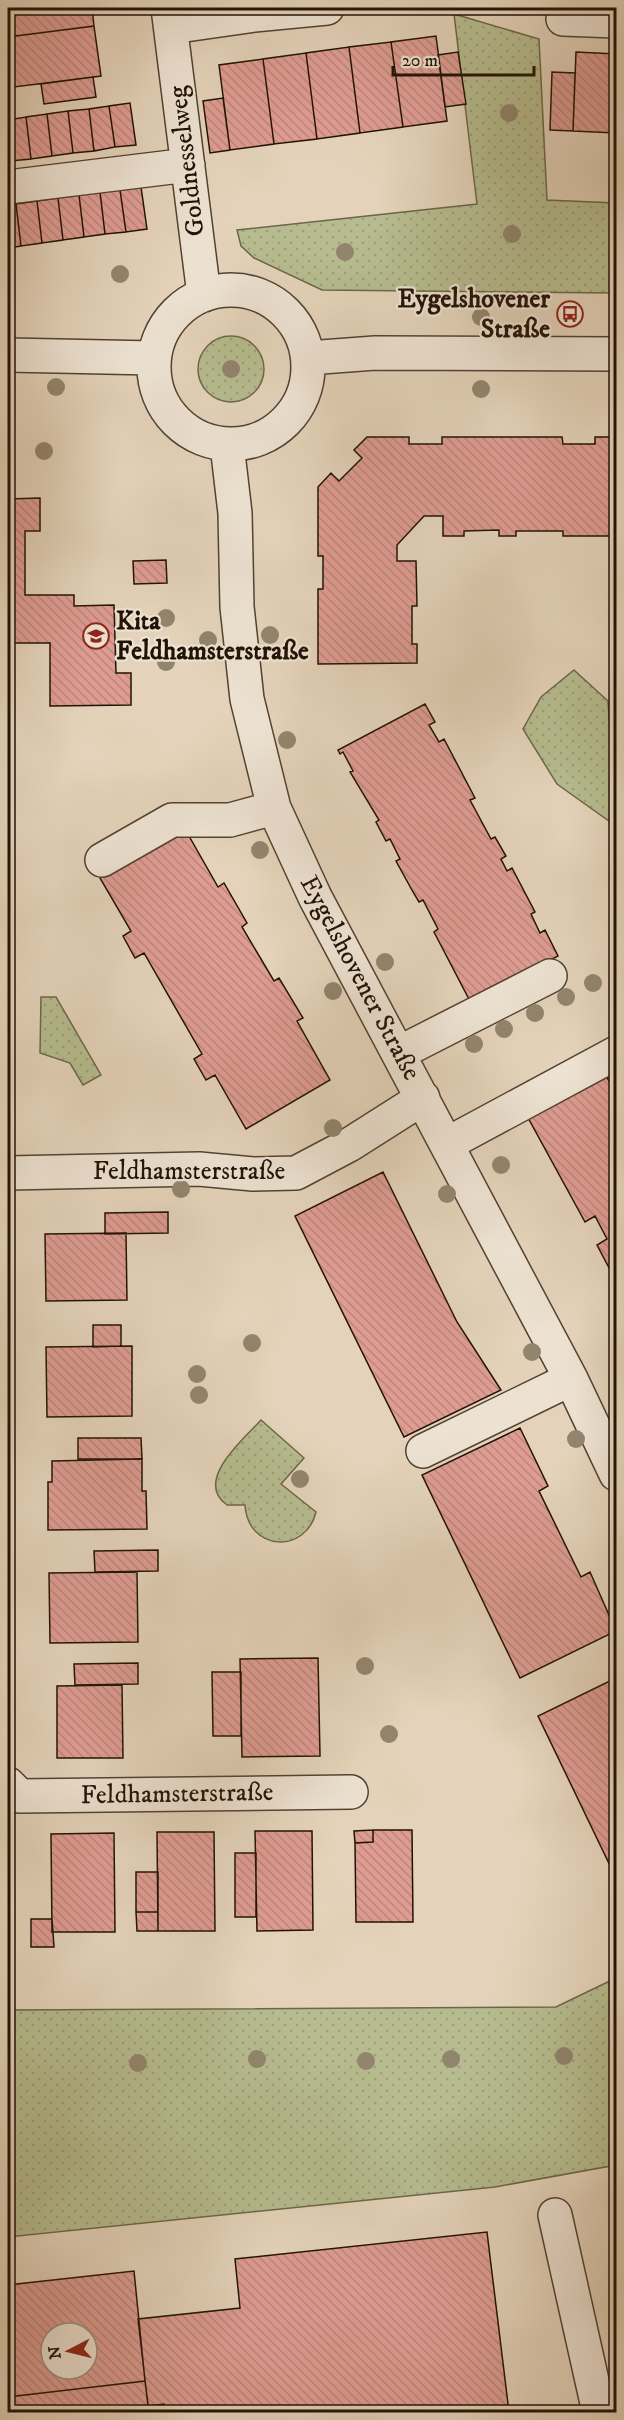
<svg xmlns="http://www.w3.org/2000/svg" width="624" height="2420" font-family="'IM FELL DW Pica',serif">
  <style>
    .grass { fill: url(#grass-dots); stroke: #6c674a; stroke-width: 1.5 }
    .building { fill: url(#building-back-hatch); stroke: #211206; stroke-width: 1.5; fill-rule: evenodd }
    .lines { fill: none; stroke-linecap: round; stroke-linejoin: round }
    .minor-casing { stroke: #524233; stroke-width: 36 }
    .minor { stroke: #ede2d2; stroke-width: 33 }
    .tree { fill: #92856e }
    .labels { text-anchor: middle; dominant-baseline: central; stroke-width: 4.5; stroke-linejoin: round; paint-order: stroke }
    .street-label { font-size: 26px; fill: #211206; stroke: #ede2d2 }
    .poi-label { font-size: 26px; font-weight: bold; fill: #211206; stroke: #ede2d2; text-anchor: end }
  </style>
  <defs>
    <pattern id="grass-dots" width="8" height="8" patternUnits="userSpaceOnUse" patternTransform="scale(1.5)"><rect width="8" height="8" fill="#b6bc8f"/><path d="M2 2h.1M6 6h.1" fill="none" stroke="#9ca17a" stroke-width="1.8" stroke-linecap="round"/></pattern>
    <pattern id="building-back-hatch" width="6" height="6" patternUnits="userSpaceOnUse" patternTransform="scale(1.5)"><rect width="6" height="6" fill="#de9c92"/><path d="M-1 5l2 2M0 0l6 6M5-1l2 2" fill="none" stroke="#be857c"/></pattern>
  </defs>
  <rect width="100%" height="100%" fill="#e4d3ba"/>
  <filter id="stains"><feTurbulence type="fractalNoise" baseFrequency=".00333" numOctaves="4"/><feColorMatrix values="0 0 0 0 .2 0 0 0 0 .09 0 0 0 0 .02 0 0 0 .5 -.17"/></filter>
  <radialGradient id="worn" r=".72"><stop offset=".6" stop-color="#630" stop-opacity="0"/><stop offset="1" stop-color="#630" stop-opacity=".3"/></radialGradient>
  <path class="grass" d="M454,14L539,39L547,200L616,203V293L322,290L254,258L241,246L237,230L477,204Z
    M198 369a33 33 0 1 1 66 0a33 33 0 1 1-66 0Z
    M574,670L608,701L612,760H616V826L557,784L523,729L541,697Z
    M41,997H56L101,1075L83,1085L70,1063L40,1053Z
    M261,1420L304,1458L281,1484L316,1512C306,1554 248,1552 245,1505H227C193,1481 244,1439 261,1420Z
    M616,1978V2165L495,2187L8,2237V2010L556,2007Z"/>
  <path class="building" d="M8,8H92L94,26L8,37Z
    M94,26L101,76L14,87L8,37Z
    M436,36L447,121L403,127L391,42Z
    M391,42L403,127L360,133L349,47Z
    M349,47L360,133L317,139L306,53Z
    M458,52L466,104L445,107L438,55Z
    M576,52L616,54V133L573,131Z
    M306,53L317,139L274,144L263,59Z
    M263,59L274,144L230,150L219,65Z
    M552,72L575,73L573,131L550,130Z
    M93,77L96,97L44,104L41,84Z
    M223,98L230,150L210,153L203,101Z
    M130,103L136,145L115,147L109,106Z
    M109,106L115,147L94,151L89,109Z
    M89,109L94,151L73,153L68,111Z
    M68,111L73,153L52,156L47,114Z
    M47,114L52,156L31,159L26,117Z
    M26,117L31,159L10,161L8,120Z
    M141,187L147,229L126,232L120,190Z
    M120,190L126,232L105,234L100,192Z
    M100,192L105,234L84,237L79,195Z
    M79,195L84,237L63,240L58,198Z
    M58,198L63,240L42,243L37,201Z
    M37,201L42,243L21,246L16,204Z
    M16,204L21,246L8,248V205Z
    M367,437H409V444H442V437H562L563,444H595V437H616V536H563V531H516V536H499V530L464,531V536H443V516H424L397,545V561H416L417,606H412V644H417V663L318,664V589H323V556H318V487L331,473L339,481L362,458L354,450Z
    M40,498V531H25V595H74V606L114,605L116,673H131V705L50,706V643H8V499Z
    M166,560L167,583L134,584L133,561Z
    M425,704L435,722L429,725L439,742L444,739L475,798L470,800L491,839L495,837L506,856L501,859L507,871L512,868L535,912L531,914L540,933L545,930L558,956L471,1003L434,932L438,929L423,900L419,902L413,892L396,861L400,859L390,839L386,841L376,822L379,820L350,772L353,771L343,752L340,754L338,750Z
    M185,829L218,887L224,883L247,923L242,927L274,981L279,978L303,1018L297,1021L330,1080L246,1129L215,1075L206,1080L194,1059L202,1054L144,953L135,958L123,936L131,931L100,878Z
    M604,1072L616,1094V1281L597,1245L607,1239L595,1216L585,1222L526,1114Z
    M383,1172L457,1322L501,1390L404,1437L295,1216Z
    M168,1212V1233L105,1234V1213Z
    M126,1233L127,1300L46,1301L45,1234Z
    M93,1325H121V1346L93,1347Z
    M132,1346V1416L47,1417L46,1347Z
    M520,1428L548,1486L539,1491L581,1577L590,1572L616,1631L520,1678L422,1475Z
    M78,1438H141L142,1459H78Z
    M142,1459V1491H146L147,1529L48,1530V1482H52V1461Z
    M158,1550V1571L95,1572L94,1551Z
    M137,1572L138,1642L50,1643L49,1573Z
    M318,1658L320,1756L242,1757L240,1659Z
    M138,1663V1684L75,1685L74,1664Z
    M212,1672H241V1736H213Z
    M616,1678V1878L538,1716Z
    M122,1685L123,1758H57V1686Z
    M373,1830H412L413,1922H356L355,1843L373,1842Z
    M373,1830V1842L355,1843L354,1831Z
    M255,1831H312L313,1930L257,1931Z
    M157,1832H214L215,1931H158Z
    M114,1833L115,1932H52L51,1834Z
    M235,1853H256V1917H235Z
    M136,1872H158V1912H136Z
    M136,1912H158V1931H137Z
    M31,1919H52L54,1947H31Z
    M487,2232L509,2412H165L164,2404L148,2406L138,2319L240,2308L235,2259Z
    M134,2271L145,2381L8,2397V2285ZM51,2333H87V2369H51Z
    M145,2381L149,2412H8V2397Z"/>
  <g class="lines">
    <g class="minor-casing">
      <path id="minor" d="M168,8L204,295
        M254,8V15L327,8
        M563,19L616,21
        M171,27L254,15
        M8,187L188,165
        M154 367a77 77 0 1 1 154 0a77 77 0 1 1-154 0Z
        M8,355L154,358
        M308,358L375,353L616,354
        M227,445L235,513L237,607L247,699L274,808L315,897L571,1379L616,1474
        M102,860L172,820H230L274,808
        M399,1053L550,976
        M447,1144L616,1053
        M8,1173L199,1169L253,1174L296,1173L349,1145L423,1098
        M423,1451L571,1379
        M8,1784L20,1796L351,1792
        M555,2215L599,2412"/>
    </g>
    <use href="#minor" class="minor"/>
  </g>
  <g class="tree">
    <circle cx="509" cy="113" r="9"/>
    <circle cx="512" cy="234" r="9"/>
    <circle cx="345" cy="252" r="9"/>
    <circle cx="120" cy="274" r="9"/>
    <circle cx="481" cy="317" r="9"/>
    <circle cx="231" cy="369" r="9"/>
    <circle cx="56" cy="387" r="9"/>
    <circle cx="481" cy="389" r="9"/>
    <circle cx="44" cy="451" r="9"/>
    <circle cx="166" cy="618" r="9"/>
    <circle cx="270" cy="635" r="9"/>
    <circle cx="208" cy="640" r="9"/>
    <circle cx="166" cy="662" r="9"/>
    <circle cx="287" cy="740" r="9"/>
    <circle cx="260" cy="850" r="9"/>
    <circle cx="385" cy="962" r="9"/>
    <circle cx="593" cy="983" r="9"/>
    <circle cx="333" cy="991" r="9"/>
    <circle cx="566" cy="997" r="9"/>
    <circle cx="535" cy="1013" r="9"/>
    <circle cx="504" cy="1029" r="9"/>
    <circle cx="474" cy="1044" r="9"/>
    <circle cx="333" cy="1128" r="9"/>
    <circle cx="501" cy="1165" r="9"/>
    <circle cx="181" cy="1189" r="9"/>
    <circle cx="447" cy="1194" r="9"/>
    <circle cx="252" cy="1343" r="9"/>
    <circle cx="532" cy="1352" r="9"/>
    <circle cx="197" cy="1374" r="9"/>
    <circle cx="199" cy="1395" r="9"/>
    <circle cx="576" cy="1439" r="9"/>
    <circle cx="300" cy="1479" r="9"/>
    <circle cx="365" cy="1666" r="9"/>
    <circle cx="389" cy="1734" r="9"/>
    <circle cx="564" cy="2056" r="9"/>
    <circle cx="257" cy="2059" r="9"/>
    <circle cx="451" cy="2059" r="9"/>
    <circle cx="366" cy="2061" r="9"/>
    <circle cx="138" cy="2063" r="9"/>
  </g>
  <defs>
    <g id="bus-ring" transform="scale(1.35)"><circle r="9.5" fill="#ede2d2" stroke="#8f2418" stroke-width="1.5"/><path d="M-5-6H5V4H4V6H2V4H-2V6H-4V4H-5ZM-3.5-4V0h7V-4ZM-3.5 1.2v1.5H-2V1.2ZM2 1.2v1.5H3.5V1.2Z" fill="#8f2418"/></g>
    <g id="school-ring" transform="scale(1.35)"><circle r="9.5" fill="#ede2d2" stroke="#8f2418" stroke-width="1.5"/><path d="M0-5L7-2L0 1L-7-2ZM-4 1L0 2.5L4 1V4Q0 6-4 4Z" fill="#8f2418"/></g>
  </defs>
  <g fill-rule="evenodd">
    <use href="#bus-ring" x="570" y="314"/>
    <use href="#school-ring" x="96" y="636"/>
  </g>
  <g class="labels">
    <g class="street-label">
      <text transform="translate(187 161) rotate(-97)">Goldnesselweg</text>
      <text transform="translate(360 978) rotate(62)">Eygelshovener Straße</text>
      <text x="189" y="1171">Feldhamsterstraße</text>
      <text transform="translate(177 1794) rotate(-1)">Feldhamsterstraße</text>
    </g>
    <g class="poi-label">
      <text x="550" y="299">Eygelshovener<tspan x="550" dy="30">Straße</tspan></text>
      <text x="116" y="621" text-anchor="start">Kita<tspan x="116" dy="30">Feldhamsterstraße</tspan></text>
    </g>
  </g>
  <rect width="624" height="2420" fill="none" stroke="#e4d3ba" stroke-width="30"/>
  <rect x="9" y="9" width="606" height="2402" fill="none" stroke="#211206" stroke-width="3"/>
  <rect x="15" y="15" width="594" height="2390" fill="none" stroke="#211206" stroke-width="1.5"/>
  <g transform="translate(69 2351) rotate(263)"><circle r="28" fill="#ede2d2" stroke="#9b8f80" stroke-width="1.5"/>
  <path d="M0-4.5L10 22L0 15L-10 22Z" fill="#8f2418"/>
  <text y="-9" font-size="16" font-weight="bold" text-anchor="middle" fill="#211206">N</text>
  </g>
  <path d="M393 66v9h141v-9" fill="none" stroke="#211206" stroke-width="3"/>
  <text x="402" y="66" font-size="18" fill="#211206" stroke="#ede2d2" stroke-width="4.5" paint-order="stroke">20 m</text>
  <rect width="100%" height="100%" filter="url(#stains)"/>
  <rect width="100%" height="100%" fill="url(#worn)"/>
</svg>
